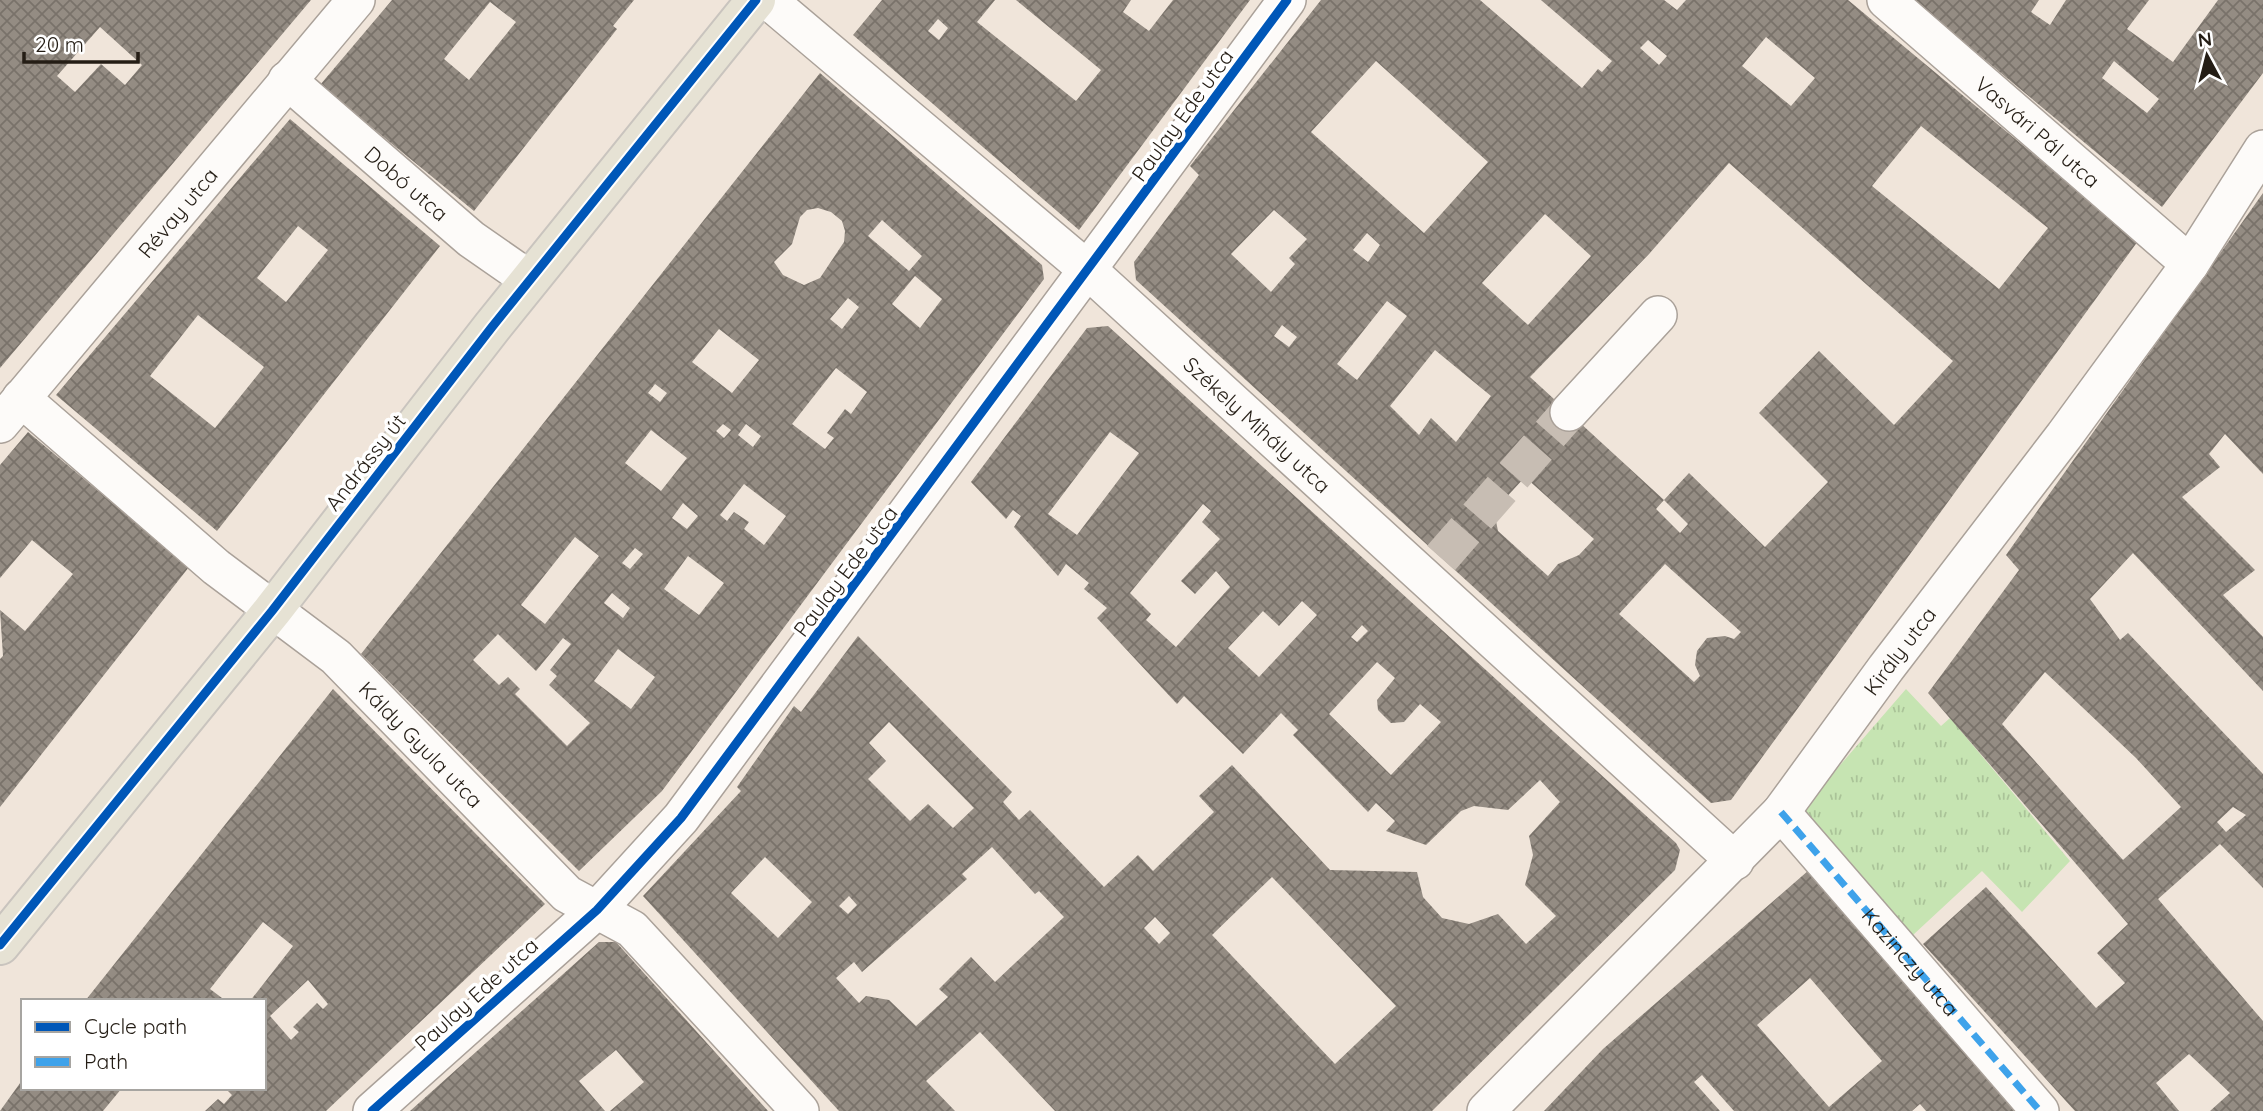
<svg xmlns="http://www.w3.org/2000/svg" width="2263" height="1111" font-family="Quicksand,sans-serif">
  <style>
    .park { fill: url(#park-tufts) }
    .building { fill: url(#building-cross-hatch); fill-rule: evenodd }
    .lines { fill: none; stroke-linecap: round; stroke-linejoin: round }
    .minor-tunnel { stroke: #c7bdb3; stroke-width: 37; stroke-dasharray: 37 18; stroke-linecap: butt }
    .minor-casing { stroke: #aaa199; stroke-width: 40 }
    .major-casing { stroke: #c9c4be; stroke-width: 42 }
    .minor { stroke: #fdfbf9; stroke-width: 37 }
    .major { stroke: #e6e2d4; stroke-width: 38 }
    .quiet { stroke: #3ea2ea; stroke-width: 7; stroke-dasharray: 14 7; stroke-linecap: butt }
    .cycleway-casing { stroke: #fff; stroke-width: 13 }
    .cycleway { stroke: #0057b8; stroke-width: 9 }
    .labels { text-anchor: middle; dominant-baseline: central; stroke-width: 7; stroke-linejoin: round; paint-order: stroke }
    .street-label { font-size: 21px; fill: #241d15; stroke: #fff }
  </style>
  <defs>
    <pattern id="park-tufts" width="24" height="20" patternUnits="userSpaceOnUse" patternTransform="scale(1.75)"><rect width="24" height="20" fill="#c6e4b2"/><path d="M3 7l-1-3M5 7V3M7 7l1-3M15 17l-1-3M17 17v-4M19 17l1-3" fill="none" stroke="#aac398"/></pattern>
    <pattern id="building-cross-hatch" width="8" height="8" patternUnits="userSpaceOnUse" patternTransform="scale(1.75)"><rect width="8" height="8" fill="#948c83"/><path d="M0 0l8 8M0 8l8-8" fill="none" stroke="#79726a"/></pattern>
  </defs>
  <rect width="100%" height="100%" fill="#f0e5da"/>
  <path class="park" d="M1906,689L1941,726L1950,718L2070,861L2022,912L1982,871L1913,935L1796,816Z"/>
  <path class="building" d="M0,0H311L0,368ZM100,27L142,65L125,85L101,64L75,92L57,76Z
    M392,0H634L613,26L617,29L474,211L320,85ZM490,2L516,22L469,80L444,59Z
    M882,0H995L977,22L1076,101L1101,70L1016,0H1131L1123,12L1149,31L1173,0H1250L1079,230L853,35ZM938,19L948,28L939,40L928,31Z
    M1321,0H1480L1582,88L1598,69L1602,72L1612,61L1541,0H1664L1677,10L1686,0H1848L2138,241L1731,800L1711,803L1136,280L1134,262L1199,175L1190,166ZM1766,37L1815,78L1791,106L1742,66ZM1648,40L1667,56L1659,65L1640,48ZM1376,61L1488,162L1424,233L1311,132ZM1921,126L2048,228L1999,289L1872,186ZM1729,163L1953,361L1894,425L1819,351L1759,413L1828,482L1765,547L1689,473L1664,500L1688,524L1680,533L1656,509L1664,500L1530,377L1649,254ZM1274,210L1307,239L1289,258L1295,264L1271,292L1231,254ZM1545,214L1591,256L1528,325L1482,283ZM1367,233L1380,245L1368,262L1353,250ZM1387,301L1407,316L1357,380L1337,364ZM1282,325L1297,337L1289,347L1274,336ZM1435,350L1491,396L1456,442L1431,418L1419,435L1390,406ZM1525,477L1594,539L1579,555L1558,564L1548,576L1498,531L1496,521L1490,515ZM1665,564L1741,632L1734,639L1725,636L1707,638L1697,651L1695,665L1700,676L1694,682L1619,614Z
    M1913,0H2039L2031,12L2050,25L2066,0H2149L2127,29L2173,62L2218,0H2263V73L2162,207ZM2114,61L2159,99L2147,113L2102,78Z
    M820,73L1042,265L1044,279L662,791L579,871L361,654ZM818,208L831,212L842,221L845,231L844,242L820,278L804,285L783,275L774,262L792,244L800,217L807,210ZM882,220L922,256L909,271L868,236ZM915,276L942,299L920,328L892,304ZM848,298L859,307L842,329L830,319ZM719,329L759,360L732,393L692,362ZM836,368L867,392L851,414L845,409L827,433L834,438L825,449L792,424ZM655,384L667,393L660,402L648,393ZM723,424L731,430L724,438L716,431ZM746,424L761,436L753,447L738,435ZM651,430L687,458L661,491L625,463ZM744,484L786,516L764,545L744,529L749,522L734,512L727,521L720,515ZM683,503L698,516L687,529L672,518ZM575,537L599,556L545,624L521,605ZM635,548L643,554L630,569L622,563ZM688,556L724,583L699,615L664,589ZM612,593L630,608L623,618L604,603ZM498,634L536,671L563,638L571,644L550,670L557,676L549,685L590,723L567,746L515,694L520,689L508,677L499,685L473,660ZM618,649L655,677L631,709L594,681Z
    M290,119L440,246L217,531L56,395ZM298,226L328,250L286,302L257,278ZM198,315L264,367L215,428L150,376Z
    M2263,193V474L2225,434L2209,454L2220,467L2182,497L2255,570L2223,595L2263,637V691L2133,553L2090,599L2120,640L2128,633L2263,774V888L2220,844L2158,899L2263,1021V1111H2210L2230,1093L2189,1054L2156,1083L2179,1111H2075L1923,944L1986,887L2096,1008L2125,983L2097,953L2128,924L1928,693L2019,570L2006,555ZM2045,672L2136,758L2181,807L2123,860L2002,724ZM2233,807L2246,815L2226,832L2217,822Z
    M1108,326L1676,843L1680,850L1675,870L1432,1111H1055L980,1032L926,1081L955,1111H839L643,896L741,791L737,787L794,706L801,712L858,636L1012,792L1003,802L1019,820L1030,810L1104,887L1138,855L1153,871L1214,812L1199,796L1232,765L1330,870L1417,872L1423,897L1442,918L1469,924L1498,914L1526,944L1556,916L1525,885L1533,855L1529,836L1560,802L1540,780L1508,810L1474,806L1461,811L1426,845L1386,831L1395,821L1376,803L1368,812L1293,735L1298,730L1281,713L1243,754L1184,696L1177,704L1097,618L1107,608L1084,589L1089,583L1066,564L1058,576L1014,527L1021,516L1013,510L1006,519L971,482L1087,328ZM1110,432L1139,453L1077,535L1048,514ZM1203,504L1211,511L1202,522L1220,539L1181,581L1195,594L1216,571L1230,587L1176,647L1146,620L1151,614L1130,593ZM1302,601L1317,615L1259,677L1228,648L1263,611L1279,626ZM1362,625L1368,631L1357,642L1351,637ZM1377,662L1395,678L1377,700L1378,710L1391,723L1404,722L1420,704L1441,722L1391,775L1329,714ZM889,722L974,808L953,828L928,804L910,821L868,779L886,761L869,743ZM992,847L1035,894L1039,891L1064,917L995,982L971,957L939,989L948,997L916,1026L889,1000L866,996L859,1003L836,978L854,962L862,972L967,879L962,874ZM765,857L812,902L778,938L731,893ZM1272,877L1396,1006L1335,1064L1212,935ZM849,896L857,905L848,914L839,906ZM1155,917L1170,933L1159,944L1144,928Z
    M28,432L189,567L0,807V659L3,656L0,610L25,631L73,574L32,540L0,578V465Z
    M333,689L545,904L326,1111H205L218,1099L224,1104L232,1095L225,1088H264V1001H250L293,946L263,922L210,989L226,1001H85ZM308,980L328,1004L323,1009L317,1003L293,1027L299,1032L291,1040L270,1016Z
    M1809,870L2019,1111H1926L1920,1104L1912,1111H1734L1702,1075L1694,1082L1720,1111H1544L1603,1049ZM1810,978L1882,1061L1829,1107L1757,1025Z
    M599,942H616L768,1111H610L644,1082L616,1050L579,1081L605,1111H410Z
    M23,1079V1088H122L103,1111H0Z"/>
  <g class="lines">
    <path class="minor-tunnel" d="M1441,558L1569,412"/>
    <g class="minor-casing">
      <g id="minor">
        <path id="s1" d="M768,0L1089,271L1735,861"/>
        <path id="s2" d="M1886,0L2190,264"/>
        <path id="s3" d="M287,80L471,239L530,280"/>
        <path id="s4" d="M21,398L216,567L336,657L567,894L632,929L800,1111"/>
        <path d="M1569,412L1658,315"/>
        <path id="s5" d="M0,424L356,0"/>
        <path id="s6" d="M1781,812L2040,1111"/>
        <path d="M372,1111L597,910L681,818L1287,0"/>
        <path id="s7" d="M1486,1111L1781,812L1886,668L2064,436L2190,264L2263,149"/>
      </g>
    </g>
    <g class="major-casing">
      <path id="major" d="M0,945L272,611L492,327L756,0"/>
    </g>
    <use href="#minor" class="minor"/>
    <use href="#major" class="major"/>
    <path class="quiet" d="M1781,812L2040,1111"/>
    <g class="cycleway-casing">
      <path id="cycleway" d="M0,945L272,611L492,327L756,0
        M372,1111L597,910L681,818L1287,0"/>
    </g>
    <use href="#cycleway" class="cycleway"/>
  </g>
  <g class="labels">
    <g class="street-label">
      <text transform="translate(1182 115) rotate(-54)">Paulay Ede utca</text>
      <text stroke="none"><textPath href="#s2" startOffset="201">Vasvári Pál utca</textPath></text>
      <text stroke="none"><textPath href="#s3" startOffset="158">Dobó utca</textPath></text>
      <text stroke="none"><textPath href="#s5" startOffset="276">Révay utca</textPath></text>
      <text stroke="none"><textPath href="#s1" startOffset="648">Székely Mihály utca</textPath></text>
      <text transform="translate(365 462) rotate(-52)">Andrássy út</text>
      <text transform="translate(845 571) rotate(-53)">Paulay Ede utca</text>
      <text stroke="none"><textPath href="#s7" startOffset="620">Király utca</textPath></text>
      <text stroke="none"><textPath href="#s4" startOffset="530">Káldy Gyula utca</textPath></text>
      <text stroke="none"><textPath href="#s6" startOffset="198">Kazinczy utca</textPath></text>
      <text transform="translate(476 994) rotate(-42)">Paulay Ede utca</text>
    </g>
  </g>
  <rect x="21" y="999" width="245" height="91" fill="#ffffff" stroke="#a7a5a1" stroke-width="2"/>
  <rect x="35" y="1022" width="35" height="10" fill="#0057b8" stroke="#a7a5a1" stroke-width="2"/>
  <text x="84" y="1034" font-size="21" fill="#241d15">Cycle path</text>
  <rect x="35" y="1057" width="35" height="10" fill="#3ea2ea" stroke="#a7a5a1" stroke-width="2"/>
  <text x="84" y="1069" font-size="21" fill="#241d15">Path</text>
  <g transform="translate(2207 56) rotate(353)" stroke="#ffffff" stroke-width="5" paint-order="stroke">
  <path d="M0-5L12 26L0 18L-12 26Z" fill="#241d15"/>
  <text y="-10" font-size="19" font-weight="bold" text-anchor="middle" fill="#241d15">N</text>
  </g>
  <path d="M24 52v10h114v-10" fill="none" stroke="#241d15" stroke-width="3.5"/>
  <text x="35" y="52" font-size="21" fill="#241d15" stroke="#ffffff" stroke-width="5" paint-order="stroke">20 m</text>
</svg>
